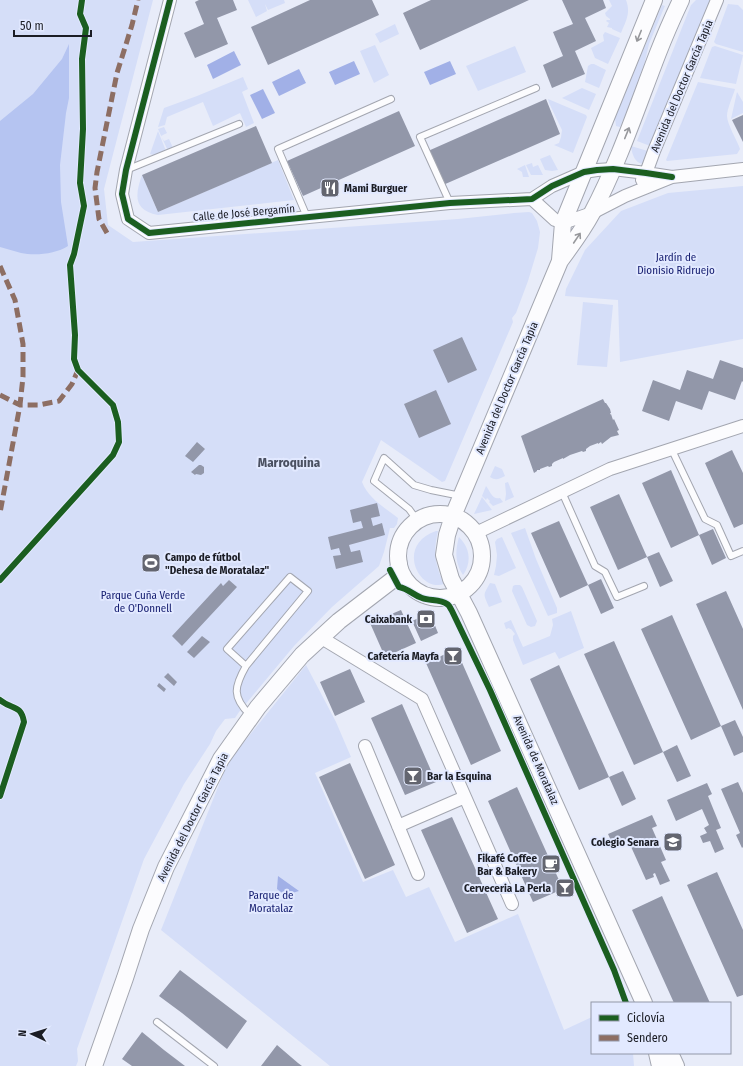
<svg xmlns="http://www.w3.org/2000/svg" width="743" height="1066" font-family="'Fira Sans Condensed',sans-serif">
  <style>
    .green { fill: #d5def8 }
    .forest { fill: #b5c4f1 }
    .water { fill: #a1b0e7 }
    .building { fill: #9297a9 }
    .lines { fill: none; stroke-linecap: round; stroke-linejoin: round }
    .lane-casing { stroke: #a3a6b0; stroke-width: 8 }
    .street-casing { stroke: #a3a6b0; stroke-width: 14 }
    .secondary-casing { stroke: #a3a6b0; stroke-width: 18 }
    .lane { stroke: #fcfcfe; stroke-width: 6 }
    .street { stroke: #fcfcfe; stroke-width: 12 }
    .secondary { stroke: #fcfcfe; stroke-width: 16 }
    .quiet { stroke: #8d6e63; stroke-width: 5; stroke-dasharray: 10 5; stroke-linecap: butt }
    .cycleway-casing { stroke: #e2e9ff; stroke-width: 8 }
    .cycleway { stroke: #1b5e20; stroke-width: 6 }
    .oneway { stroke: #97989c }
    .labels { text-anchor: middle; dominant-baseline: central; stroke-width: 4; stroke-linejoin: round; paint-order: stroke }
    .street-label { font-size: 11px; fill: #1b1d25; stroke: #e2e9ff }
    .poi-label { font-size: 11px; font-weight: bold; fill: #1b1d25; stroke: #e2e9ff; text-anchor: end }
    .park-label { font-size: 11px; fill: #182072; stroke: #e2e9ff }
    .quarter-label { font-size: 13px; font-weight: bold; fill: #4a5061; stroke: #e2e9ff }
  </style>
  <rect width="100%" height="100%" fill="#e8ecf9"/>
  <path class="green" d="M0,0H153L104,189L108,225L133,242L458,219L514,213L529,212L532,213L537,221L540,232L538,248L528,281L516,313L512,318L513,322L445,481L442,482L381,440L362,482C368,498 385,508 398,518L397,524L394,528H390L384,552L379,566L332,607L294,646L239,712L235,718L225,719L216,731L210,744L184,784L144,859L77,1049L78,1061L76,1066H0Z
    M248,0H284L285,3L268,10L265,4L267,11L256,17Z
    M609,0H626C631,13 626,21 621,33L612,29V28L607,27L609,23L606,21L607,20H610V19L606,16L605,13L612,6Z
    M696,0H711L653,147L637,141L691,5Z
    M728,4L738,5L743,10V52L716,44L714,42Z
    M662,5L665,6L664,8L649,44L641,78L620,127L616,126L615,118Z
    M395,24L399,34L380,43L375,34Z
    M605,32L620,38L608,64L595,58L591,48L604,41L603,35Z
    M375,45L389,75L374,83L360,51Z
    M515,46L526,72L478,91L466,66Z
    M715,46L743,55L736,84L700,78L712,47Z
    M591,64H594L606,70L599,88L585,82L588,66Z
    M243,77L248,89L242,92L254,123L246,127L240,113L213,126L203,102L167,117L165,125L158,127L164,108L197,96Z
    M698,82L735,89C733,96 727,109 727,116C727,124 737,140 740,149L737,154L667,161L666,160Z
    M582,88L596,94L589,110L562,98Z
    M737,92L743,102V113L731,119Z
    M548,99L586,115L587,117L573,153L554,145L559,143L561,137L562,130L549,103Z
    M164,127L167,133L161,136L164,141L169,139L173,148L168,151L158,129Z
    M158,131L166,151L154,155L150,154Z
    M631,146L651,152L646,164C635,165 632,154 631,146Z
    M550,155L558,170L552,171L545,170L540,159Z
    M278,160L294,200L158,215C133,210 135,195 142,175L158,212Z
    M532,163L533,167L538,165L543,175H531L526,165Z
    M525,165L529,177H523L522,172L517,169Z
    M743,186V339L620,362L618,300L565,296L566,289L585,250L621,211L668,193Z
    M583,302L613,305L607,367L577,365Z
    M495,466L502,469L505,476C499,479 496,481 490,477Z
    M508,482L514,497L505,501L506,494L505,483Z
    M486,486C490,491 492,500 500,498L503,502L493,506L489,502L490,501L487,498L486,500L482,496Z
    M482,497L492,510L474,514Z
    M525,528L536,559L557,608V613L548,616L547,614L511,533Z
    M436,531H438C433,552 435,565 444,584C419,593 395,545 436,531Z
    M459,537C470,548 472,562 463,575C455,563 455,551 459,537Z
    M502,537L516,568L499,576L494,575L496,566L497,555L495,542L497,539Z
    M490,583L495,584L502,602L489,607C483,593 483,596 490,583Z
    M515,585H520L522,587L537,621L535,626L531,627L527,625L512,591L513,586Z
    M571,611L584,648L559,659L555,652L523,665L513,640V636L515,634L511,629H510L509,628L506,629L504,623L511,620L523,647L550,636L553,625L552,619Z
    M306,665L336,722L351,757L315,773L363,882L393,870L406,897L429,887L455,942L518,914L564,1030L592,1017V1053H633L634,1066H330L161,930L228,762Z"/>
  <path class="forest" d="M69,44V98L66,113L60,165L61,202L68,246C56,254 35,256 21,253C14,251 7,249 0,247V121L33,94L62,59Z"/>
  <path class="water" d="M234,51L241,65L213,79L207,65Z
    M354,61L360,74L335,85L329,72Z
    M450,61L456,74L430,85L424,72Z
    M299,69L306,83L279,96L272,82Z
    M263,89L275,113L262,119L250,95Z
    M278,876L299,891L285,895L277,889Z"/>
  <path class="building" d="M199,0H233L237,10L217,18L228,44L195,58L184,33L204,24L195,2Z
    M310,0H372L379,15L268,65L251,27Z
    M431,0H529L420,50L403,13Z
    M562,0H603L606,8L585,18L596,41L575,51L585,74L552,88L543,65L563,56L553,32L573,24Z
    M546,99L560,134L443,185L428,151Z
    M399,111L415,146L303,196L287,161Z
    M743,115V142L732,120Z
    M256,126L272,163L158,212L142,175Z
    M462,337L477,370L448,383L433,350Z
    M720,360L743,368V382L742,381L735,400L709,391L702,410L676,401L669,421L642,411L653,380L680,390L687,370L713,379Z
    M436,390L451,424L419,438L404,404Z
    M603,399L605,403H606L610,409L611,413H610L611,415V414L613,420L614,419L619,430L617,431L619,435L611,437L602,444L601,442L598,444V443L590,446L586,449V451L583,452L582,451L570,455L563,459V458L554,462L552,464V466L549,467L548,466L540,469V470H537V471L534,473L521,436Z
    M197,442L205,449L193,462L185,456Z
    M732,450L743,473V524L734,528L705,463Z
    M199,465H201L204,467V473L201,475L196,474L195,475L191,472Z
    M671,470L699,535L671,548L642,483Z
    M619,494L647,557L618,570L590,507Z
    M377,503L380,516L371,518L373,526L382,523L385,535L349,545L351,552L360,550L363,562L336,569L333,556L341,555L339,548L331,550L328,537L363,528L361,521L353,523L350,510Z
    M559,521L588,585L560,598L531,533Z
    M713,529L726,558L712,565L699,535Z
    M659,552L673,581L660,587L647,557Z
    M601,579L614,608L601,614L588,585Z
    M229,580L237,587L182,646L172,636L221,583L223,586Z
    M726,591L743,629V710L696,604Z
    M401,610L416,643L385,657L370,623Z
    M430,613L438,633L421,641L412,621Z
    M672,615L721,726L735,720L743,737V752L734,756L721,726L691,740L641,629Z
    M202,636L210,642L194,658L187,652Z
    M614,641L663,752L634,765L584,654Z
    M456,649L501,751L471,765L426,663Z
    M559,665L609,777L579,790L530,679Z
    M350,669L365,702L335,716L320,682Z
    M168,673L177,682L174,686L164,677Z
    M159,683L166,689L164,692L157,686Z
    M402,704L436,782L405,795L371,718Z
    M677,745L691,776L677,782L663,752Z
    M350,763L395,865L365,879L319,777Z
    M623,771L636,799L622,806L609,777Z
    M738,782L743,793V847L742,848L736,835L740,833L721,789Z
    M707,783L712,794L708,796L721,828L716,830L724,849L715,853L710,841L703,843L700,836L707,833L704,828L709,825L702,809L676,821L667,800Z
    M517,787L563,889L533,902L488,801Z
    M652,815L657,826L652,828L666,860L661,862L670,881L660,885L655,873L653,874L654,877L646,880L628,840L614,847L608,834Z
    M452,817L498,919L467,933L421,830Z
    M717,872L743,930V995L737,997L687,885Z
    M662,896L687,952L710,1003H674L632,910Z
    M180,970L247,1021L227,1049L182,1013L159,996Z
    M142,1032L164,1050L185,1066H132L122,1059Z
    M277,1045L298,1063L302,1066H261Z"/>
  <g class="lines">
    <g class="lane-casing">
      <path id="lane" d="M126,170L239,124
        M450,203L420,137L536,88
        M307,217L278,149L391,99
        M671,448L705,519L717,525L731,556L743,551
        M562,492L595,566L605,572L617,597L644,586
        M417,520L409,509L374,481L384,458L414,485L431,490L461,496
        M246,666L227,649L290,577L308,591L246,666C234,687 232,697 250,715
        M157,1022L214,1066"/>
    </g>
    <g class="street-casing">
      <path id="street" d="M170,0L126,170L122,194L128,219L149,233L450,203L532,199L552,186L584,172L597,170L613,169L646,173L672,177
        M642,180L646,173L654,151L717,0
        M532,199L555,220L563,223L592,213L625,196L672,177L743,169
        M476,533L610,469L743,426
        M320,637L422,699L512,904
        M365,746L418,874
        M398,826L465,797"/>
    </g>
    <g class="secondary-casing">
      <path id="secondary" d="M560,260L563,223L654,0
        M398 556a42 42 0 1 1 84 0a42 42 0 1 1-84 0Z
        M644,1003L500,682L469,613L451,579L444,555L447,535L453,516L560,261C571,246 583,230 592,213C619,162 637,107 658,53C665,35 673,17 681,0
        M657,1053L660,1066
        M670,1053L676,1066
        M94,1066L125,978L141,929L166,867L221,759L258,707L302,655L339,621L395,578L398,571L399,563"/>
    </g>
    <use href="#lane" class="lane"/>
    <use href="#street" class="street"/>
    <use href="#secondary" class="secondary"/>
    <path class="quiet" d="M107,233L99,219L95,188L97,172L117,73L132,25L138,0
      M0,266L15,300L23,344V377L20,405L0,513
      M0,395L20,405H39L59,401L72,384L78,370"/>
    <g class="cycleway-casing">
      <path id="cycleway" d="M170,0L126,170L122,194L128,219L149,233L450,203L532,199L552,186L584,172L597,170L613,169L646,173L672,177
        M390,570L399,587C409,589 413,595 422,598C430,601 440,599 447,604C449,605 451,609 452,611L490,690L614,970L626,1003
        M0,580L113,455L119,442L118,422L113,405L78,370L74,359L75,335L70,265L74,254L84,206L80,183L83,129L82,59L86,28L80,14L82,0
        M0,700C12,710 21,704 24,722L0,796"/>
    </g>
    <use href="#cycleway" class="cycleway"/>
  </g>
  <defs><path id="oneway-shaft" d="M-6 0H5M1.5-3L5.5 0L1.5 3" fill="none" stroke-width="1.6" stroke-linecap="round" stroke-linejoin="round"/></defs>
  <g class="oneway">
    <use href="#oneway-shaft" transform="translate(639 36) rotate(112)"/>
    <use href="#oneway-shaft" transform="translate(627 133) rotate(-68)"/>
    <use href="#oneway-shaft" transform="translate(577 238) rotate(-56)"/>
  </g>
  <defs>
    <g id="restaurant-square" transform="scale(1)"><rect x="-9" y="-9" width="18" height="18" rx="4" fill="#63656f" stroke="#e2e9ff"/><path d="M-5-6h1v4h1v-4h1v4h1v-4h1v5L-1.5 .5V6h-2V.5L-5-1ZM5-6V6H3V1.5H1.5Q1.5-4 5-6Z" fill="#fff"/></g>
    <g id="stadium-square" transform="scale(1)"><rect x="-9" y="-9" width="18" height="18" rx="4" fill="#63656f" stroke="#e2e9ff"/><path d="M0-5a6.5 5 0 1 0 0 10a6.5 5 0 1 0 0-10ZM-3.5-1.8h7v3.6h-7Z" fill="#fff"/></g>
    <g id="bank-square" transform="scale(1)"><rect x="-9" y="-9" width="18" height="18" rx="4" fill="#63656f" stroke="#e2e9ff"/><path d="M-6-4H6V4H-6ZM0-2.3a2.3 2.3 0 1 0 0 4.6a2.3 2.3 0 1 0 0-4.6Z" fill="#fff"/></g>
    <g id="bar-square" transform="scale(1)"><rect x="-9" y="-9" width="18" height="18" rx="4" fill="#63656f" stroke="#e2e9ff"/><path d="M-6-5H6L.8 .8V4.5H3.5V6h-7V4.5H-.8V.8Z" fill="#fff"/></g>
    <g id="school-square" transform="scale(1)"><rect x="-9" y="-9" width="18" height="18" rx="4" fill="#63656f" stroke="#e2e9ff"/><path d="M0-5L7-2L0 1L-7-2ZM-4 1L0 2.5L4 1V4Q0 6-4 4Z" fill="#fff"/></g>
    <g id="cafe-square" transform="scale(1)"><rect x="-9" y="-9" width="18" height="18" rx="4" fill="#63656f" stroke="#e2e9ff"/><path d="M-5.5-4.5H6V0H3Q3 3.5 0 3.5H-2.5Q-5.5 3.5-5.5 0ZM3-3.2v2h1.7v-2ZM-6 4.5H4V6H-6Z" fill="#fff"/></g>
  </defs>
  <g fill-rule="evenodd">
    <use href="#restaurant-square" x="330" y="188"/>
    <use href="#stadium-square" x="151" y="563"/>
    <use href="#bank-square" x="426" y="619"/>
    <use href="#bar-square" x="453" y="656"/>
    <use href="#bar-square" x="413" y="776"/>
    <use href="#school-square" x="673" y="842"/>
    <use href="#cafe-square" x="551" y="864"/>
    <use href="#bar-square" x="565" y="888"/>
  </g>
  <g class="labels">
    <g class="street-label">
      <text transform="translate(682 86) rotate(-67)">Avenida del Doctor García Tapia</text>
      <text transform="translate(244 213) rotate(-5)">Calle de José Bergamín</text>
      <text transform="translate(507 388) rotate(-67)">Avenida del Doctor García Tapia</text>
      <text transform="translate(536 760) rotate(66)">Avenida de Moratalaz</text>
      <text transform="translate(193 817) rotate(-63)">Avenida del Doctor García Tapia</text>
    </g>
    <g class="poi-label">
      <text x="344" y="188" text-anchor="start">Mami Burguer</text>
      <text x="165" y="557" text-anchor="start">Campo de fútbol<tspan x="165" dy="13">"Dehesa de Moratalaz"</tspan></text>
      <text x="412" y="619">Caixabank</text>
      <text x="439" y="656">Cafetería Mayfa</text>
      <text x="427" y="776" text-anchor="start">Bar la Esquina</text>
      <text x="659" y="842">Colegio Senara</text>
      <text x="537" y="858">Fikafé Coffee<tspan x="537" dy="13">Bar &amp; Bakery</tspan></text>
      <text x="551" y="888">Cerveceria La Perla</text>
    </g>
    <g class="park-label">
      <text x="676" y="257">Jardín de<tspan x="676" dy="13">Dionisio Ridruejo</tspan></text>
      <text x="143" y="595">Parque Cuña Verde<tspan x="143" dy="13">de O'Donnell</tspan></text>
      <text x="271" y="895">Parque de<tspan x="271" dy="13">Moratalaz</tspan></text>
    </g>
    <g class="quarter-label">
      <text x="289" y="462">Marroquina</text>
    </g>
  </g>
  <rect x="591" y="1002" width="140" height="52" fill="#e2e9ff" stroke="#9297a8"/>
  <rect x="599" y="1015" width="20" height="6" fill="#1b5e20" stroke="#9297a8"/>
  <text x="627" y="1022" font-size="12" fill="#1b1d25">Ciclovía</text>
  <rect x="599" y="1035" width="20" height="6" fill="#8d6e63" stroke="#9297a8"/>
  <text x="627" y="1042" font-size="12" fill="#1b1d25">Sendero</text>
  <g transform="translate(32 1034) rotate(274)" stroke="#e2e9ff" stroke-width="3" paint-order="stroke">
  <path d="M0-3L7 15L0 10L-7 15Z" fill="#1b1d25"/>
  <text y="-6" font-size="11" font-weight="bold" text-anchor="middle" fill="#1b1d25">N</text>
  </g>
  <path d="M14 30v6h77v-6" fill="none" stroke="#1b1d25" stroke-width="2"/>
  <text x="20" y="30" font-size="12" fill="#1b1d25" stroke="#e2e9ff" stroke-width="3" paint-order="stroke">50 m</text>
</svg>
